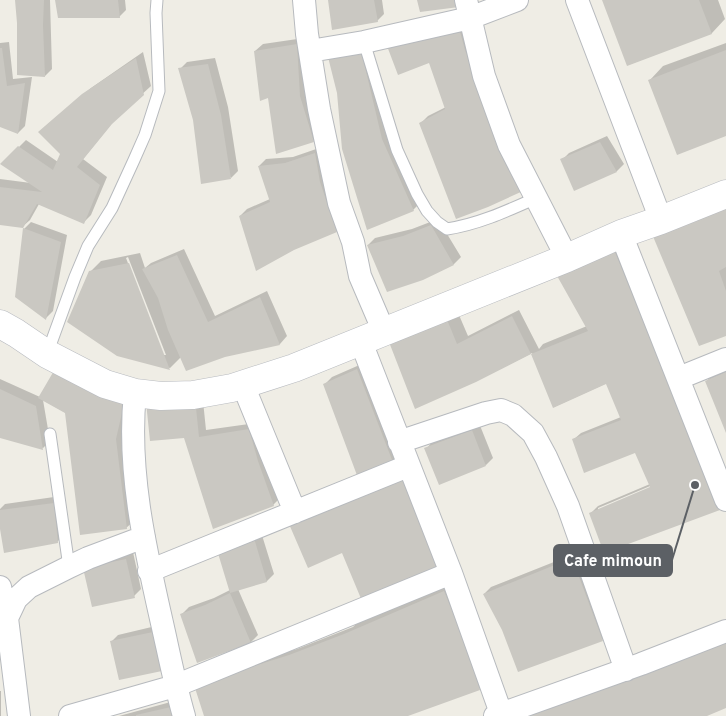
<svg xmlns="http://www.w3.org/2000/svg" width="726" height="716" font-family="Overpass,sans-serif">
  <rect width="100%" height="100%" fill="#efede5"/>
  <path fill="#0003" fill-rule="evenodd" d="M16 0H50L52 69 45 76Z
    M56 0H125L126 10 119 17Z
    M329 0H382L384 14 377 21Z
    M603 0H718L725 19 712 33 628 65Z
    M466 22 509 144 420 124 428 116 446 107 430 61Z
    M304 38 320 134 313 141 269 97 255 51 263 44Z
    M9 42 13 79 32 77 25 126 18 133 0 125V43Z
    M726 43V135L650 80 663 66Z
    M368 44 420 203 413 210 338 93Z
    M143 52 151 86 116 118 83 159 107 177 91 215 84 222 39 204 30 220 22 227 0 224V179L31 183 2 164 26 140 58 162 62 153 47 125 91 88Z
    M215 58 228 107 238 171 231 178 194 119 180 69 187 62Z
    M607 136 624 164 617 171 575 189 562 160 569 153Z
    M322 147 343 224 336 231 240 216 247 209 270 199 259 166 266 159 293 157Z
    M726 199V334L699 345Z
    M438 219 461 257 454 264 423 278 368 245 375 238 412 229Z
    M31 222 67 235 53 311 46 318 24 229Z
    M624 237 726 500 591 513 598 506 650 484 636 451 573 440 581 433 621 417 607 383 554 407 532 353 476 381 391 342 456 308 468 336 519 310 539 349 543 344 587 326 557 274ZM655 484 656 486 598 511V508Z
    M184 249 215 316 267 291 287 336 280 344 225 356 181 357 170 368 117 355 90 272 101 261 140 253 145 268 151 263ZM128 257 166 355H163L126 258Z
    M364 363 401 457 394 464 325 384 332 377Z
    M726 369V430L706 382 713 374Z
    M0 379 40 397 131 392 134 521 126 528 66 413 43 400 50 441 43 448 0 437Z
    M202 391 206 430 256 423 284 494 273 505 185 437Z
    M479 423 493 458 486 465 426 449 433 441Z
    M61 496 65 534 57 542 0 522V509L5 504Z
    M261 532 274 574 267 581 238 589 258 635 251 642 198 661 182 614 189 607 214 598 230 590 219 550Z
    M133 552 141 589 134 596 84 569Z
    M579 552 609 633 602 640 503 630 484 594 491 587Z
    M451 584 490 679 479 689 402 716H205L243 665 297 649 353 627 356 624Z
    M160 625 168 662 111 642 118 635Z
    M0 691H1V716H0Z
    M178 700 182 716H119Z"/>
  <path fill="#cac8c2" d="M15 0H44L43 25 45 77 17 75V23Z
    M55 0H118L120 18H58Z
    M328 0H374L378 22 332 30Z
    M417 0H457L459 7 420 12Z
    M602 0H699L712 34 627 66Z
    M459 28 465 50 523 191 488 207 456 219 419 123 445 109 429 63 398 75 387 46Z
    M297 44 300 96 314 142 276 154 268 98 260 101 254 51Z
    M0 48H2L7 86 25 83 18 134 0 127Z
    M361 50 382 139 414 211 367 230 342 149 337 93 328 57Z
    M726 50V136L677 155 648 80Z
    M136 58 144 95 112 124 77 167 100 185 84 224 37 204 23 228 0 225V187L42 192 0 164 18 146 53 170 60 154 38 132 82 94Z
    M208 64 221 115 231 179 201 184 193 120 178 68Z
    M600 142 617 172 574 191 560 159Z
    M315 153 320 182 337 232 294 250 256 271 239 216 270 202 258 166 285 163Z
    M726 205V267L719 271 726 291V336L699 346 652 234Z
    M431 225 454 265 423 280 387 292 367 245 403 236Z
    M23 228 61 242 46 320 15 297Z
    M613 247 720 510 604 553 589 513 650 487 635 453 584 473 572 439 621 420 606 384 553 408 531 354 588 331 556 274Z
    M177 255 208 322 260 297 280 345 225 357 186 371 168 330 158 298 142 269Z
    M129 263 170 370 117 356 67 322 89 271Z
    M512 316 531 354 476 382 415 409 389 342 446 317 457 344Z
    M55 369 125 400 116 439 127 529 80 535 65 413 38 398Z
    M357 369 394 465 358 478 323 384Z
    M726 372V433L705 381Z
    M0 389 36 406 43 450 0 438Z
    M195 398 199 437 249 429 258 461 274 506 213 529 184 438 150 441 146 402Z
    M472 430 486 466 439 485 424 448Z
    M404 476 441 567 362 601 342 553 308 568 289 524Z
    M54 503 58 543 4 553 0 529V510Z
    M254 538 267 582 230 593 251 643 197 663 180 614 205 605 230 593 217 550Z
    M572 558 603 641 518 672 502 630 483 594Z
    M126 559 135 598 92 607 83 568Z
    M444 591 464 639 480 690 408 716H204L195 688 235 672 289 655 344 634Z
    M153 632 162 671 119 680 110 641Z
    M726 637V708L707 716H530L528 712Z
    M171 707 173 716H136V715Z"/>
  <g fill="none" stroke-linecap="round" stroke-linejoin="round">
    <defs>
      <path id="lane" d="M364 42 397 150 417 194 427 211 437 222 447 229C479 224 507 211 536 198
        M47 354 75 277 88 246 112 208 134 160 145 135 159 91 156 13 157 0
        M50 434 69 567"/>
      <path id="street" d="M304 0 307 34 319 109 339 203 353 242 360 276 384 332
        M466 0 484 76 509 145 567 258
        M577 0 661 220
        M310 51 364 42 470 18 517 0
        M621 234 726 500
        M361 342 451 573 502 716
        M679 378 726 359
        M243 385 295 512
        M135 393C127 470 145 548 162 623 169 654 175 685 184 716
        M399 442 486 413 501 410 513 415 533 433 546 457 568 506 626 670
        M149 571 408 466
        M0 587 7 618 3 617
        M19 716 7 618 16 599 29 587 69 567 88 558 144 537
        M70 716 175 686 451 573
        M495 716 641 664 726 631"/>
      <path id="secondary" d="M0 324 16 333 47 354 105 384 135 393 161 396 193 395 232 388 294 368 567 258 621 234 661 220 726 194"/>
    </defs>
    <use href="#lane" stroke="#b7babe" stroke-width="13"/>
    <use href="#street" stroke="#b7babe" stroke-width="24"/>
    <use href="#secondary" stroke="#b8bbc0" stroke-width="29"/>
    <use href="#lane" stroke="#fff" stroke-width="11"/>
    <use href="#street" stroke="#fff" stroke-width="22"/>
    <use href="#secondary" stroke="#fff" stroke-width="28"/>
  </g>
  <path fill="none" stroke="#5c6065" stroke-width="2" d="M695 485L672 560"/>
  <circle fill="#5c6065" stroke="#fff" stroke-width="2" cx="695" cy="485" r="5"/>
  <rect fill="#5c6065" stroke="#5c6065" stroke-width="2" x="554" y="545" width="118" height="31" rx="5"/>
  <g font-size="16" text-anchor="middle" font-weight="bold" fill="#fff">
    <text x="613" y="566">Cafe mimoun</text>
  </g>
</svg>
